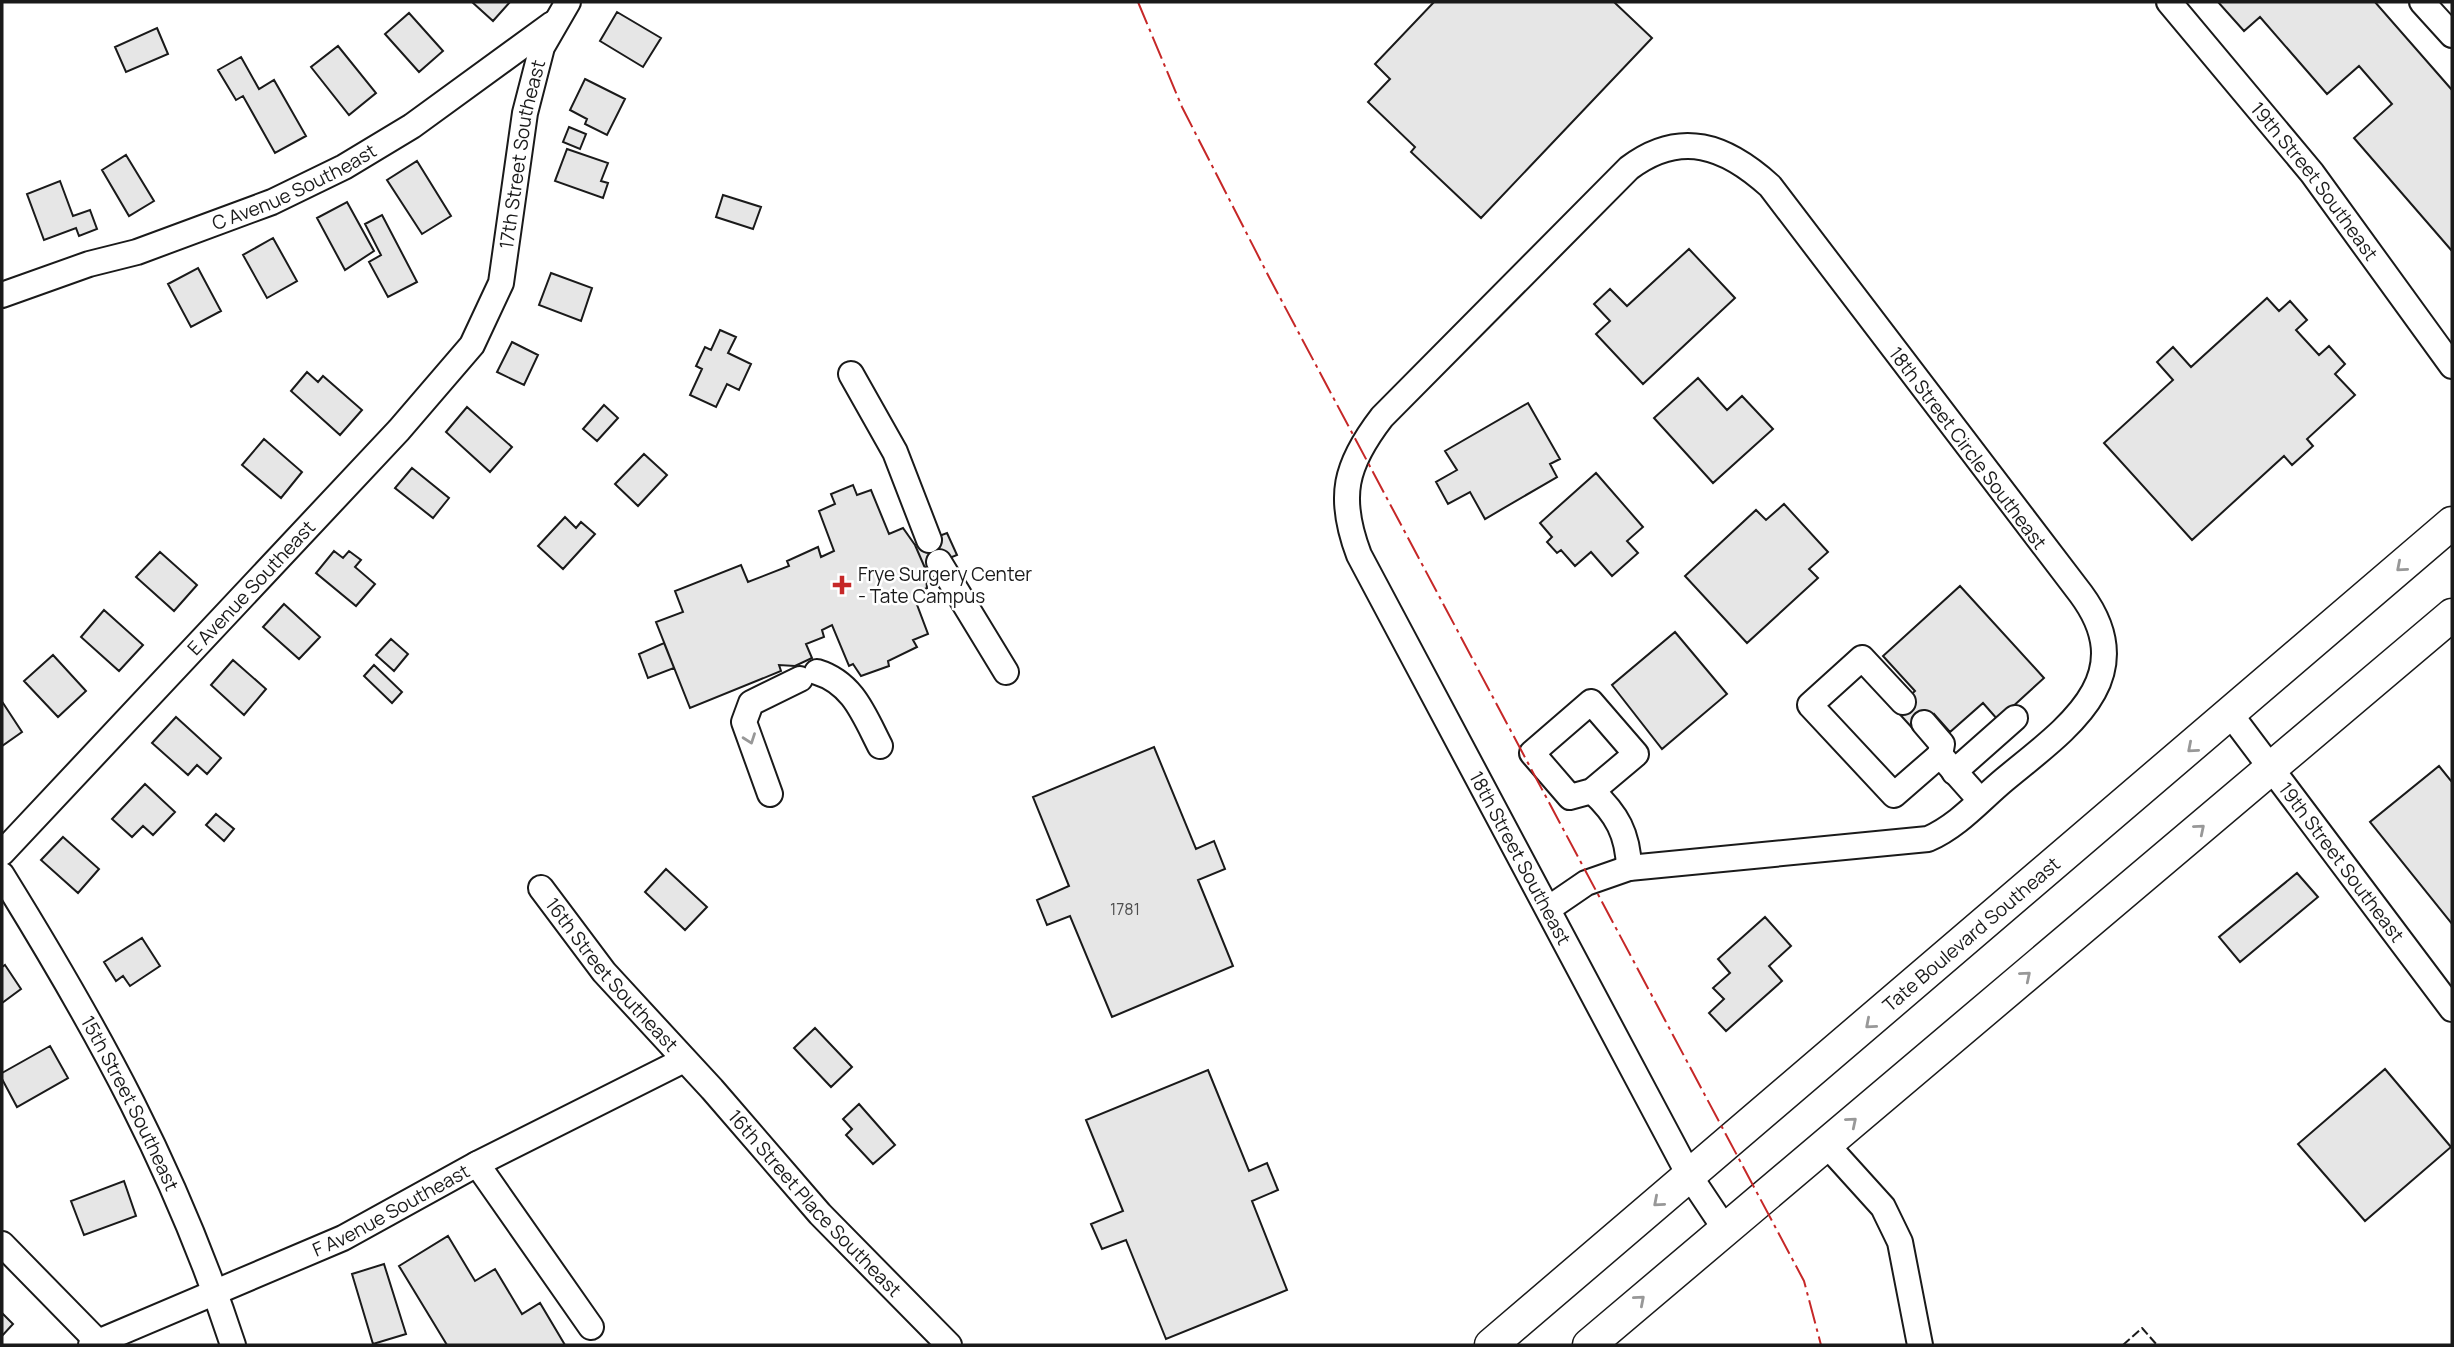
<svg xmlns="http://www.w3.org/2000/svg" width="2454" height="1347" font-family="Manrope,sans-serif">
  <rect width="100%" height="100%" fill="#fff"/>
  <path fill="#e6e6e6" stroke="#1a1a1a" stroke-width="2" d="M472 2H510L493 21Z
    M1434 2H1614L1652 38 1481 218 1411 152 1415 147 1368 102 1390 79 1375 64Z
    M2218 2H2375L2452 90V251L2354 138 2392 104 2359 66 2327 94 2260 17 2244 31Z
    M617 12 661 38 643 67 600 41Z
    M409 13 443 51 419 72 385 34Z
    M157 28 168 54 126 72 115 47Z
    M338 46 376 93 349 115 311 67Z
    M241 57 259 89 274 80 306 136 275 153 243 96 236 100 218 70Z
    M585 79 625 99 607 135 585 124 587 119 570 110Z
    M569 127 586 134 580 149 563 142Z
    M567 149 608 163 601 181 608 183 603 198 555 181Z
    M126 155 154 201 129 216 102 170Z
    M417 161 451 216 422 234 387 180Z
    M60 181 73 216 90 210 97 229 79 236 76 228 44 240 27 194Z
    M723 195 761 207 753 229 716 217Z
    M347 202 374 251 345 270 317 218Z
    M382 215 417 282 388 297 369 262 381 255 365 224Z
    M273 238 297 281 267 298 243 255Z
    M1689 249 1735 298 1643 384 1596 334 1610 321 1594 304 1610 289 1627 306Z
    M198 268 221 311 191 327 168 284Z
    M551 273 592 288 581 321 539 305Z
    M2267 298 2279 311 2290 301 2307 320 2296 330 2319 355 2329 346 2345 364 2335 374 2355 395 2307 439 2313 446 2292 465 2284 456 2192 540 2104 443 2173 380 2157 362 2173 347 2191 367Z
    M720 330 736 337 728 353 751 364 739 390 727 384 716 407 690 395 702 369 696 366 705 347 711 350Z
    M512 342 538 355 524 385 497 372Z
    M307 372 318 382 323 376 362 410 340 435 291 391Z
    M1698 378 1727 410 1742 396 1773 429 1713 483 1654 418Z
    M1528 403 1560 459 1550 464 1557 477 1485 519 1470 492 1448 504 1436 482 1457 470 1445 451Z
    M604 405 618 418 597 441 583 429Z
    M467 407 512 447 490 472 446 432Z
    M264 439 302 472 281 498 242 465Z
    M644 454 667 475 638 506 615 484Z
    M412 468 449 498 433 518 395 488Z
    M1596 473 1643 527 1627 541 1638 553 1612 576 1591 552 1575 566 1561 550 1557 553 1547 542 1552 537 1540 523Z
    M853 485 857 495 871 490 889 534 903 528 915 545 925 568 927 588 913 594 928 634 913 640 917 647 888 661 889 666 861 676 853 664 849 666 832 625 822 630 824 637 806 644 812 658 795 666 779 665 781 671 690 708 656 622 683 612 675 591 741 565 748 582 789 566 787 561 818 547 821 557 834 551 819 511 835 504 831 494Z
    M1784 504 1828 552 1809 569 1818 578 1747 643 1685 576 1756 510 1766 520Z
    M565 517 576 528 581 522 595 534 563 569 538 546Z
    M947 533 957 555 925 568 915 545Z
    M334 551 343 558 349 551 361 560 355 567 375 584 356 606 316 573Z
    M160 552 197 585 174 611 136 577Z
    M1960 586 2044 678 1998 720 1983 703 1950 732 1934 714 1915 731 1895 709 1915 691 1883 656Z
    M284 604 320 637 299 659 263 627Z
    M104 610 143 645 119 671 81 637Z
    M1675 632 1727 694 1662 749 1612 685Z
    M391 639 408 654 394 671 376 655Z
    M664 643 674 668 648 678 639 654Z
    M53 655 86 691 58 717 24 681Z
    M233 660 266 689 244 715 211 685Z
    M374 665 402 692 392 703 364 676Z
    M3 703 22 732 2 746V704Z
    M176 717 221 758 207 774 197 765 188 775 152 743Z
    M1154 747 1196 849 1214 841 1225 869 1198 880 1233 966 1112 1017 1070 916 1047 925 1037 900 1069 886 1033 797Z
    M2439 766 2452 782V924L2370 822Z
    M145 784 175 812 153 835 143 826 132 837 112 819Z
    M216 814 234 829 224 841 206 825Z
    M63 837 99 869 78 893 41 860Z
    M666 869 707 907 685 930 645 892Z
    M2297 873 2318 897 2240 962 2219 937Z
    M1765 917 1791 946 1769 966 1782 981 1726 1031 1709 1013 1724 999 1713 988 1730 973 1718 959Z
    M142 938 160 966 130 986 123 976 116 981 104 962Z
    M5 965 21 989 2 1003V967Z
    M815 1028 852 1067 831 1087 794 1048Z
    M50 1046 68 1078 17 1107 2 1079V1073Z
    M2385 1069 2451 1147 2365 1221 2298 1144Z
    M1208 1070 1249 1171 1267 1163 1278 1190 1252 1201 1287 1290 1166 1339 1126 1240 1102 1249 1091 1224 1123 1211 1086 1120Z
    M859 1104 895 1145 873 1164 846 1135 852 1129 843 1119Z
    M124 1181 136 1216 84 1235 71 1201Z
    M448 1236 475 1281 495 1269 522 1314 540 1303 565 1345H447L399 1266Z
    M384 1264 406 1334 373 1344 352 1274Z
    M2 1313 13 1324 2 1336Z"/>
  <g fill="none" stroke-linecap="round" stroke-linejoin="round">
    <defs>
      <g id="minor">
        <path id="s1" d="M2169 2 2312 173 2452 366"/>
        <path d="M2422 2 2452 35"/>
        <path id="s2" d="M2 295 89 264 137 252 272 202 344 167 412 126 552 24"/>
        <path d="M851 374 895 452 929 540"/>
        <path d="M939 562 1006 672"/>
        <path d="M817 672C853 683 864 715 880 746"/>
        <path d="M1591 702 1636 754 1592 791 1570 797 1532 753Z"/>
        <path d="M1903 702 1862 658 1810 705 1894 795 1940 755 1980 800"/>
        <path id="s3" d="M2231 715 2452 1009"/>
        <path d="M1924 723 1942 744 1940 755"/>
        <path d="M1954 772 2015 718"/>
        <path d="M1592 791C1617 814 1628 834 1629 868"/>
        <path d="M770 794 744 722 751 703 800 679"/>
        <path id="s4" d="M2 853 399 430 472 345 501 283 525 113 542 47 568 2"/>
        <path id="s5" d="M2 875C98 1030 176 1171 233 1345"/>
        <path id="s6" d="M541 888 604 972 712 1089 820 1214 949 1345"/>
        <path id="s7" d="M1548 909 1586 883 1629 868 1928 839C1958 826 1980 800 2004 780 2064 730 2144 679 2081 594L1770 186C1726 146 1681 129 1629 168L1382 417C1345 465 1337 497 1359 555L1689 1175 1725 1229"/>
        <path d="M1826 1144 1883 1207 1900 1242 1920 1345"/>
        <path d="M477 1164 591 1327"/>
        <path d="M2 1244 97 1341"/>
        <path id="s8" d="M91 1345 343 1238 477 1164 684 1060"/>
      </g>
      <g id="major">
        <path id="s9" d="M1491 1345 2452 523"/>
        <path d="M1589 1345 2452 615"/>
      </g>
    </defs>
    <use href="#minor" stroke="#1a1a1a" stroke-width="28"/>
    <use href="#major" stroke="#1a1a1a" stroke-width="35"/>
    <use href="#minor" stroke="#fff" stroke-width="24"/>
    <use href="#major" stroke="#fff" stroke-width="32"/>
    <path stroke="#1a1a1a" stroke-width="2" stroke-dasharray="9 3.5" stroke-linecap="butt" d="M2123 1345 2142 1328 2157 1345"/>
    <path stroke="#c62828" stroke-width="2" stroke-dasharray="24 5 3.5 5" stroke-linecap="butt" d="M1138 2 1182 107 1269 277 1804 1281 1821 1345"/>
  </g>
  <defs><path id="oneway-chevron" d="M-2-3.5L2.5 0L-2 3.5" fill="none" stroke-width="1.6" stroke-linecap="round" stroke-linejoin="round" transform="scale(1.75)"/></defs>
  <g stroke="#989898">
    <use href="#oneway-chevron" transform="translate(2401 567) rotate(139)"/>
    <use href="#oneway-chevron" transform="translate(750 739) rotate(70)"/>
    <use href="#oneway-chevron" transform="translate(2192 748) rotate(139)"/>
    <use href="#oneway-chevron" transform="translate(2200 829) rotate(-40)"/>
    <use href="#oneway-chevron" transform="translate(2026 976) rotate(-40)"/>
    <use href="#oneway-chevron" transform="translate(1870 1024) rotate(139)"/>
    <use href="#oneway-chevron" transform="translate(1852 1122) rotate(-40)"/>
    <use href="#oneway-chevron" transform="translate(1658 1202) rotate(139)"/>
    <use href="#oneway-chevron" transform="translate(1640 1300) rotate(-41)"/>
  </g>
  <path fill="#c62828" stroke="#fff" stroke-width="2.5" d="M838.5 574.5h7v7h7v7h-7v7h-7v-7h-7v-7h7z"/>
  <g text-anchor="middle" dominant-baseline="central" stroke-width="5" stroke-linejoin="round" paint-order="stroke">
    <g font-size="16" fill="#4d4d4d">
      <text x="1125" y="909">1781</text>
    </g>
    <g font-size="19" fill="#1a1a1a" stroke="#fff">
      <text stroke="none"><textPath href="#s4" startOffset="891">17th Street Southeast</textPath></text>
      <text stroke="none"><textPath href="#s1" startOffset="231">19th Street Southeast</textPath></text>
      <text stroke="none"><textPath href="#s2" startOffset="312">C Avenue Southeast</textPath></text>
      <text transform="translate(1968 448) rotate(53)">18th Street Circle Southeast</text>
      <text stroke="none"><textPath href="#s4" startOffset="364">E Avenue Southeast</textPath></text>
      <text stroke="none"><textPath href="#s7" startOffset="2233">18th Street Southeast</textPath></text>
      <text stroke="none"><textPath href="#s3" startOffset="184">19th Street Southeast</textPath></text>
      <text stroke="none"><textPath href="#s9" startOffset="632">Tate Boulevard Southeast</textPath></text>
      <text stroke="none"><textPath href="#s6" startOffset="112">16th Street Southeast</textPath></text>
      <text stroke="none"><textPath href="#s5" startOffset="262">15th Street Southeast</textPath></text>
      <text stroke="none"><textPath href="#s6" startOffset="418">16th Street Place Southeast</textPath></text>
      <text stroke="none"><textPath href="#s8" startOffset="329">F Avenue Southeast</textPath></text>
    </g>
    <g font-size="19" fill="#1a1a1a" stroke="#fff" text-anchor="start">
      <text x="858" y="574">Frye Surgery Center<tspan x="858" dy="22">- Tate Campus</tspan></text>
    </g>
  </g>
  <rect width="2454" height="1347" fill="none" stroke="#1a1a1a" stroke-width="7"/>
</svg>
